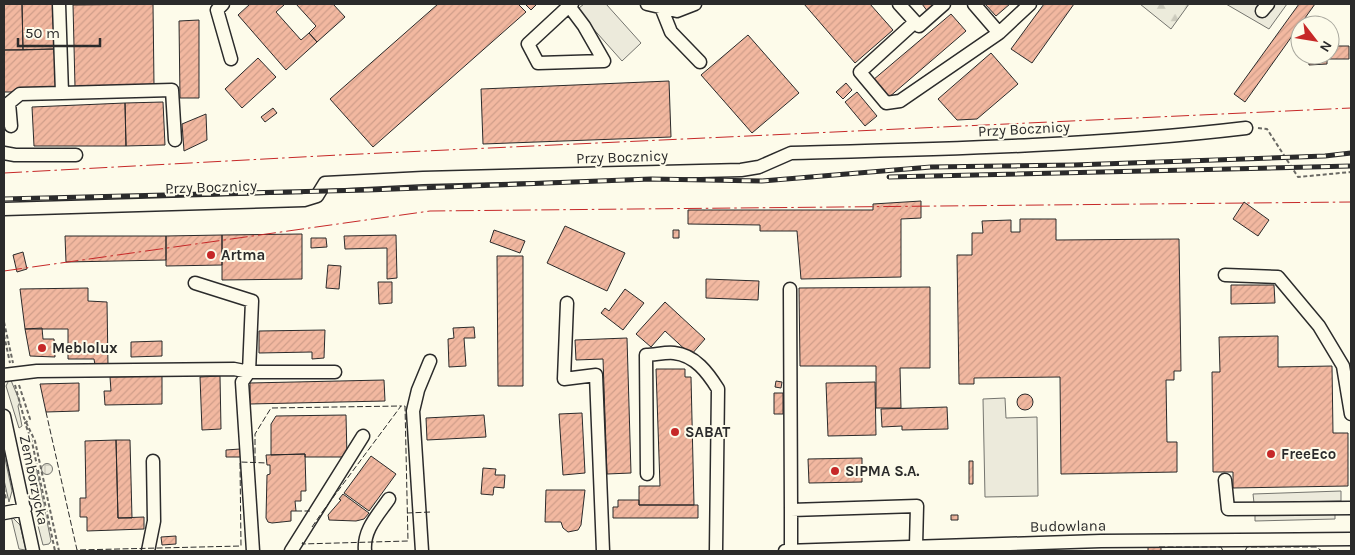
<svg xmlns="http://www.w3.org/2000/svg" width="1355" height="555" font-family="Karla,sans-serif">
  <defs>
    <pattern id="forest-firs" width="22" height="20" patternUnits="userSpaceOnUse" patternTransform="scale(1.25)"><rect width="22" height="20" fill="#ecebdb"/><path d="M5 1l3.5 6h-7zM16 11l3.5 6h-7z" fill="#cbcabc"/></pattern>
    <pattern id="plaza-grid" width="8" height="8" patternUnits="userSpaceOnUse" patternTransform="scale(1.25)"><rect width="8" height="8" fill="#eceadb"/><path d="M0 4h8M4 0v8" fill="none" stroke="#cbc9bc"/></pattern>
    <pattern id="building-hatch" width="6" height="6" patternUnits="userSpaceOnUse" patternTransform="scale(1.25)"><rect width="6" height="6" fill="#f2b8a0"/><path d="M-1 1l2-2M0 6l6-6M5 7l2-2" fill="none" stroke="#d09e8a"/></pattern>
  </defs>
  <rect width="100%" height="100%" fill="#fdfbea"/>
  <path fill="#ecebdb" stroke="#74746e" d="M10 378 20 402 18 406 22 426 19 428 6 386Z
    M4 454 12 491 9 502 4 480Z
    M31 463 36 467 51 541 49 544 43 545 36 518 29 464Z
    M11 516 20 525 26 550 19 549Z"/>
  <path fill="url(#forest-firs)" stroke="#74746e" d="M1140 4H1189L1171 29Z"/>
  <path fill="#eceadb" stroke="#74746e" d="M584 4H606L641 43 622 61 581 15 579 8Z
    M1226 4H1287L1269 29Z
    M1005 398 1006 418 1037 417 1038 496 985 497 983 399Z
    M1341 491V501L1254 503 1253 494Z
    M1335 509V519L1255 521V512Z"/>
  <path fill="url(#plaza-grid)" stroke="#74746e" d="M41.5 469a5.5 5.5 0 1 1 11 0a5.5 5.5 0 1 1-11 0Z"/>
  <path fill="url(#building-hatch)" stroke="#2b2b2b" d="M4 4H22L23 50H4Z
    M22 4H53L54 49 23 50Z
    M153 4 154 85 75 87 73 5Z
    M250 4H283L284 5 276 12 301 40 309 33 317 42 286 70 238 15Z
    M296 4H333L345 17 317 42 309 33 316 26Z
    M438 4H518L526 12 373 147 330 99Z
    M525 4H537L531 10Z
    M804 4H870L893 30 855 63Z
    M922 4H937L928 12Z
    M985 4H1010L996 16Z
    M1044 4H1074L1032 63 1011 49Z
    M1299 4H1315L1245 102 1234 94Z
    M951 14 966 31 888 98 873 80Z
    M199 20V98H180L179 21Z
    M748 35 799 93 752 133 701 75Z
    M1330 46H1349V59H1328Z
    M54 49 57 92H4V50Z
    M991 53 1018 84 977 119 957 120 938 99Z
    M1308 55H1327V64L1309 65Z
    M258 58 276 77 242 108 225 89Z
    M669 81 671 137 483 144 481 89Z
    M846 83 852 90 843 99 836 92Z
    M857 92 877 116 865 126 845 102Z
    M163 102 165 145 126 146 125 103Z
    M125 103 126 146H34L32 107Z
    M273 108 277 113 265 122 261 117Z
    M206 114 207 140 184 151 182 124Z
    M921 201V218L901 219V277L801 279 797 231H760V225L688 224V210H873V204Z
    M1244 202 1269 220 1258 236 1233 219Z
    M1020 219H1056V240L1179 239 1181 371H1174V380H1166L1167 442H1177V472L1061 474 1060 377 974 378V384H959L957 255H972V233H983L982 221 1011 220V232H1020Z
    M565 226 625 253 607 291 547 263Z
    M494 230 525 241 520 253 490 242Z
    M673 230H679V238H673Z
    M302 234V279L222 280V235Z
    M222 235V265L166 266V236Z
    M396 235 397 278 387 279V248L345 249 344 236Z
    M65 236H166V260L66 262Z
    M311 238H326L327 247 311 248Z
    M23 252 27 269 17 272 13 255Z
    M497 256H523V386H498Z
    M328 265 341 266 339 289 326 288Z
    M706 279 759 281 758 300 706 298Z
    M378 282H392V303L379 304Z
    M1231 285H1274L1275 303 1231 304Z
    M930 287V368H900L901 408H876V366H800L799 288Z
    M88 288V301L107 302 108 366 95 365 94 359H68V329H25L20 289Z
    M625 289 644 303 623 330 601 313 605 308 609 311Z
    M665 302 705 339 691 355 665 331 651 347 636 334Z
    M474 327 475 338H464L466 366 449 367 448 339 454 338 453 328Z
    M42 328 43 339H54L55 357 30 356 25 329Z
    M325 330 324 358 312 359V352L259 353V331Z
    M1278 336V367L1332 366 1333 433H1348V486L1233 488V472H1213L1212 372H1220L1219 337Z
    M627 338 631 473 607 474 603 359 576 360 575 340Z
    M162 341V356L131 357V342Z
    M656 369H685V377H691L694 505H639V486H660Z
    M162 376V404L105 405 104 391H111L110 377Z
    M220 376 221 429 202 430 200 377Z
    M384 380 385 401 250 404V383Z
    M776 381 782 382 781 388 775 387Z
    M875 382 876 435 828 436 826 383Z
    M79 383V411L46 412 40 384Z
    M774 393H783V414H774Z
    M1017 402a8 8 0 1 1 16 0a8 8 0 1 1-16 0Z
    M947 407 948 429 902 430V426L882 427 881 409Z
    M582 413 585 473 563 475 559 414Z
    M346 415 347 457H305V454L271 455V424L276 416Z
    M484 415 486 437 427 440 426 418Z
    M116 440 118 518 144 517V529L87 531V517H80V498H86L85 441Z
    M116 440H130L132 518H118Z
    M240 449 241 457H226V450Z
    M305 454 306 491H301V501H295L296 511H291V521L272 523 268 522 266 518 267 475 270 474V465H267L266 455Z
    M371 456 396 474 369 511 344 493Z
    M862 458V482L809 483 808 459Z
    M969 461H973V484H969Z
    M483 468 496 469 495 475H505L504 488 494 487 493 495 481 494Z
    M546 490H585L581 525 578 530 568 532 563 528 561 522H545Z
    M343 494 369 513 364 519 356 521 329 520 328 515 341 500 339 499Z
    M618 500H639V505H698V518H613V507H618Z
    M951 515H958V520H951Z
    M176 536V544L162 545 161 537Z
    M1148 547H1161V551H1148Z"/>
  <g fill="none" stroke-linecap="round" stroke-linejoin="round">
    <defs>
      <path id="minor" d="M223 4 217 10 231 59
        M647 4 677 11 695 4
        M899 4 919 26 944 4
        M974 4 999 33 1030 4
        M569 6 584 26 604 61 538 63 528 44 569 6 572 4
        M661 7 671 32 700 62
        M1262 11 1268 4
        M915 22 860 72 886 103 900 101 999 33
        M62 93 172 90 175 140
        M11 126 9 103 20 94 62 93 59 4
        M4 153 15 155H76
        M4 209 304 200 317 196 325 183 423 178 741 170 759 167 791 153C943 149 1095 146 1246 128
        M1225 275 1278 277 1319 326 1343 366 1351 414
        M195 283 252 301 249 372 242 382 253 551
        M790 289 791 510 917 506 916 546
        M567 303 564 379 596 375 603 551
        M4 375 37 371 234 369 249 372H335
        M4 416 33 551
        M647 474 646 355C655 355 665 352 674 353 695 355 708 373 718 389L716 551
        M1225 480 1228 509 1351 508
        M4 513 25 509
        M148 551 154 521 153 461
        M291 551 363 436
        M365 551C363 530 378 515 389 499
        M422 551 413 411 418 390 430 361
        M785 551 1101 541 1351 539
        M791 551V510"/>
    </defs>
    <use href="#minor" stroke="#2b2b2b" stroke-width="15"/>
    <path stroke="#6a6964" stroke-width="2" stroke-dasharray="4 2.5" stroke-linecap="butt" d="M1258 128 1267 129 1298 177 1351 172
      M4 322 13 363
      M4 335 10 363
      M15 385 24 418 35 441 59 551
      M19 385 30 419 25 423 32 442 55 551
      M4 488 6 500"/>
    <use href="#minor" stroke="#fdfbea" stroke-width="12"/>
    <defs>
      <path id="rail" d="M889 177 1351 166
        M4 199 368 190 651 179 762 181 931 167 1074 165 1325 156 1351 153"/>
    </defs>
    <use href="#rail" stroke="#2b2b2b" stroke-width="5"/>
    <use href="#rail" stroke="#fdfbea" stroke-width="3" stroke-dasharray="9" stroke-linecap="butt"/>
    <path stroke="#2b2b2b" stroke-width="1" stroke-dasharray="6 2.5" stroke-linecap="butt" d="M46 412 77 550 241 546 240 462 267 463
      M255 462V434L271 408 401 406 323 511
      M296 511H310
      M407 513 431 512
      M312 527 323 511
      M303 542 302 544 408 541 405 406H401
      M1159 547H1221L1223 551
      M1245 551 1247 547H1316L1322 551"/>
    <path stroke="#c62828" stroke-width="1" stroke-dasharray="18 4 2.5 4" stroke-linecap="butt" d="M4 173 339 155 1351 108
      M4 271 430 211 1351 202"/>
  </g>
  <g fill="#c62828" stroke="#fdfbea" stroke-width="2">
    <circle cx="211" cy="255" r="5"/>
    <circle cx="42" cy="348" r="5"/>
    <circle cx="675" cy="432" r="5"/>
    <circle cx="1271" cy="454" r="5"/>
    <circle cx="835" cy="471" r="5"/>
  </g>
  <g text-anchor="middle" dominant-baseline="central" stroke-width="4" stroke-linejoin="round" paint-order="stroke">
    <g font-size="15" fill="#2b2b2b" stroke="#fdfbea">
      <text transform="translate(1024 129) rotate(-3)">Przy Bocznicy</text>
      <text transform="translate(622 157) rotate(-2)">Przy Bocznicy</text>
      <text transform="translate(211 187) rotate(-2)">Przy Bocznicy</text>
      <text transform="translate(34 480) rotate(78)">Zemborzycka</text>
      <text transform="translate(1068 526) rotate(-1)">Budowlana</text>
    </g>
    <g font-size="15" font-weight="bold" fill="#2b2b2b" stroke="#fdfbea" text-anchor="start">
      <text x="221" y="255">Artma</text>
      <text x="52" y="348">Meblolux</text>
      <text x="685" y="432">SABAT</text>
      <text x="1281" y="454">FreeEco</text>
      <text x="845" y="471">SIPMA S.A.</text>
    </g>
  </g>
  <rect width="1355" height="555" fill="none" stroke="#2b2b2b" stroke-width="10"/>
  <g transform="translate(1315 40) rotate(121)"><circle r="24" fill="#fdfbea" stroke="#a9a89e"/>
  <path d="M0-4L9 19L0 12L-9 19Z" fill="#c62828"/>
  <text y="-8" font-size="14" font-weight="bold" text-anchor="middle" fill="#2b2b2b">N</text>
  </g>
  <path d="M18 38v8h82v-8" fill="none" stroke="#2b2b2b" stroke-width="2.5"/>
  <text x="25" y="38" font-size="15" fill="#2b2b2b" stroke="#fdfbea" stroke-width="4" paint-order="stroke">50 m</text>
</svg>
